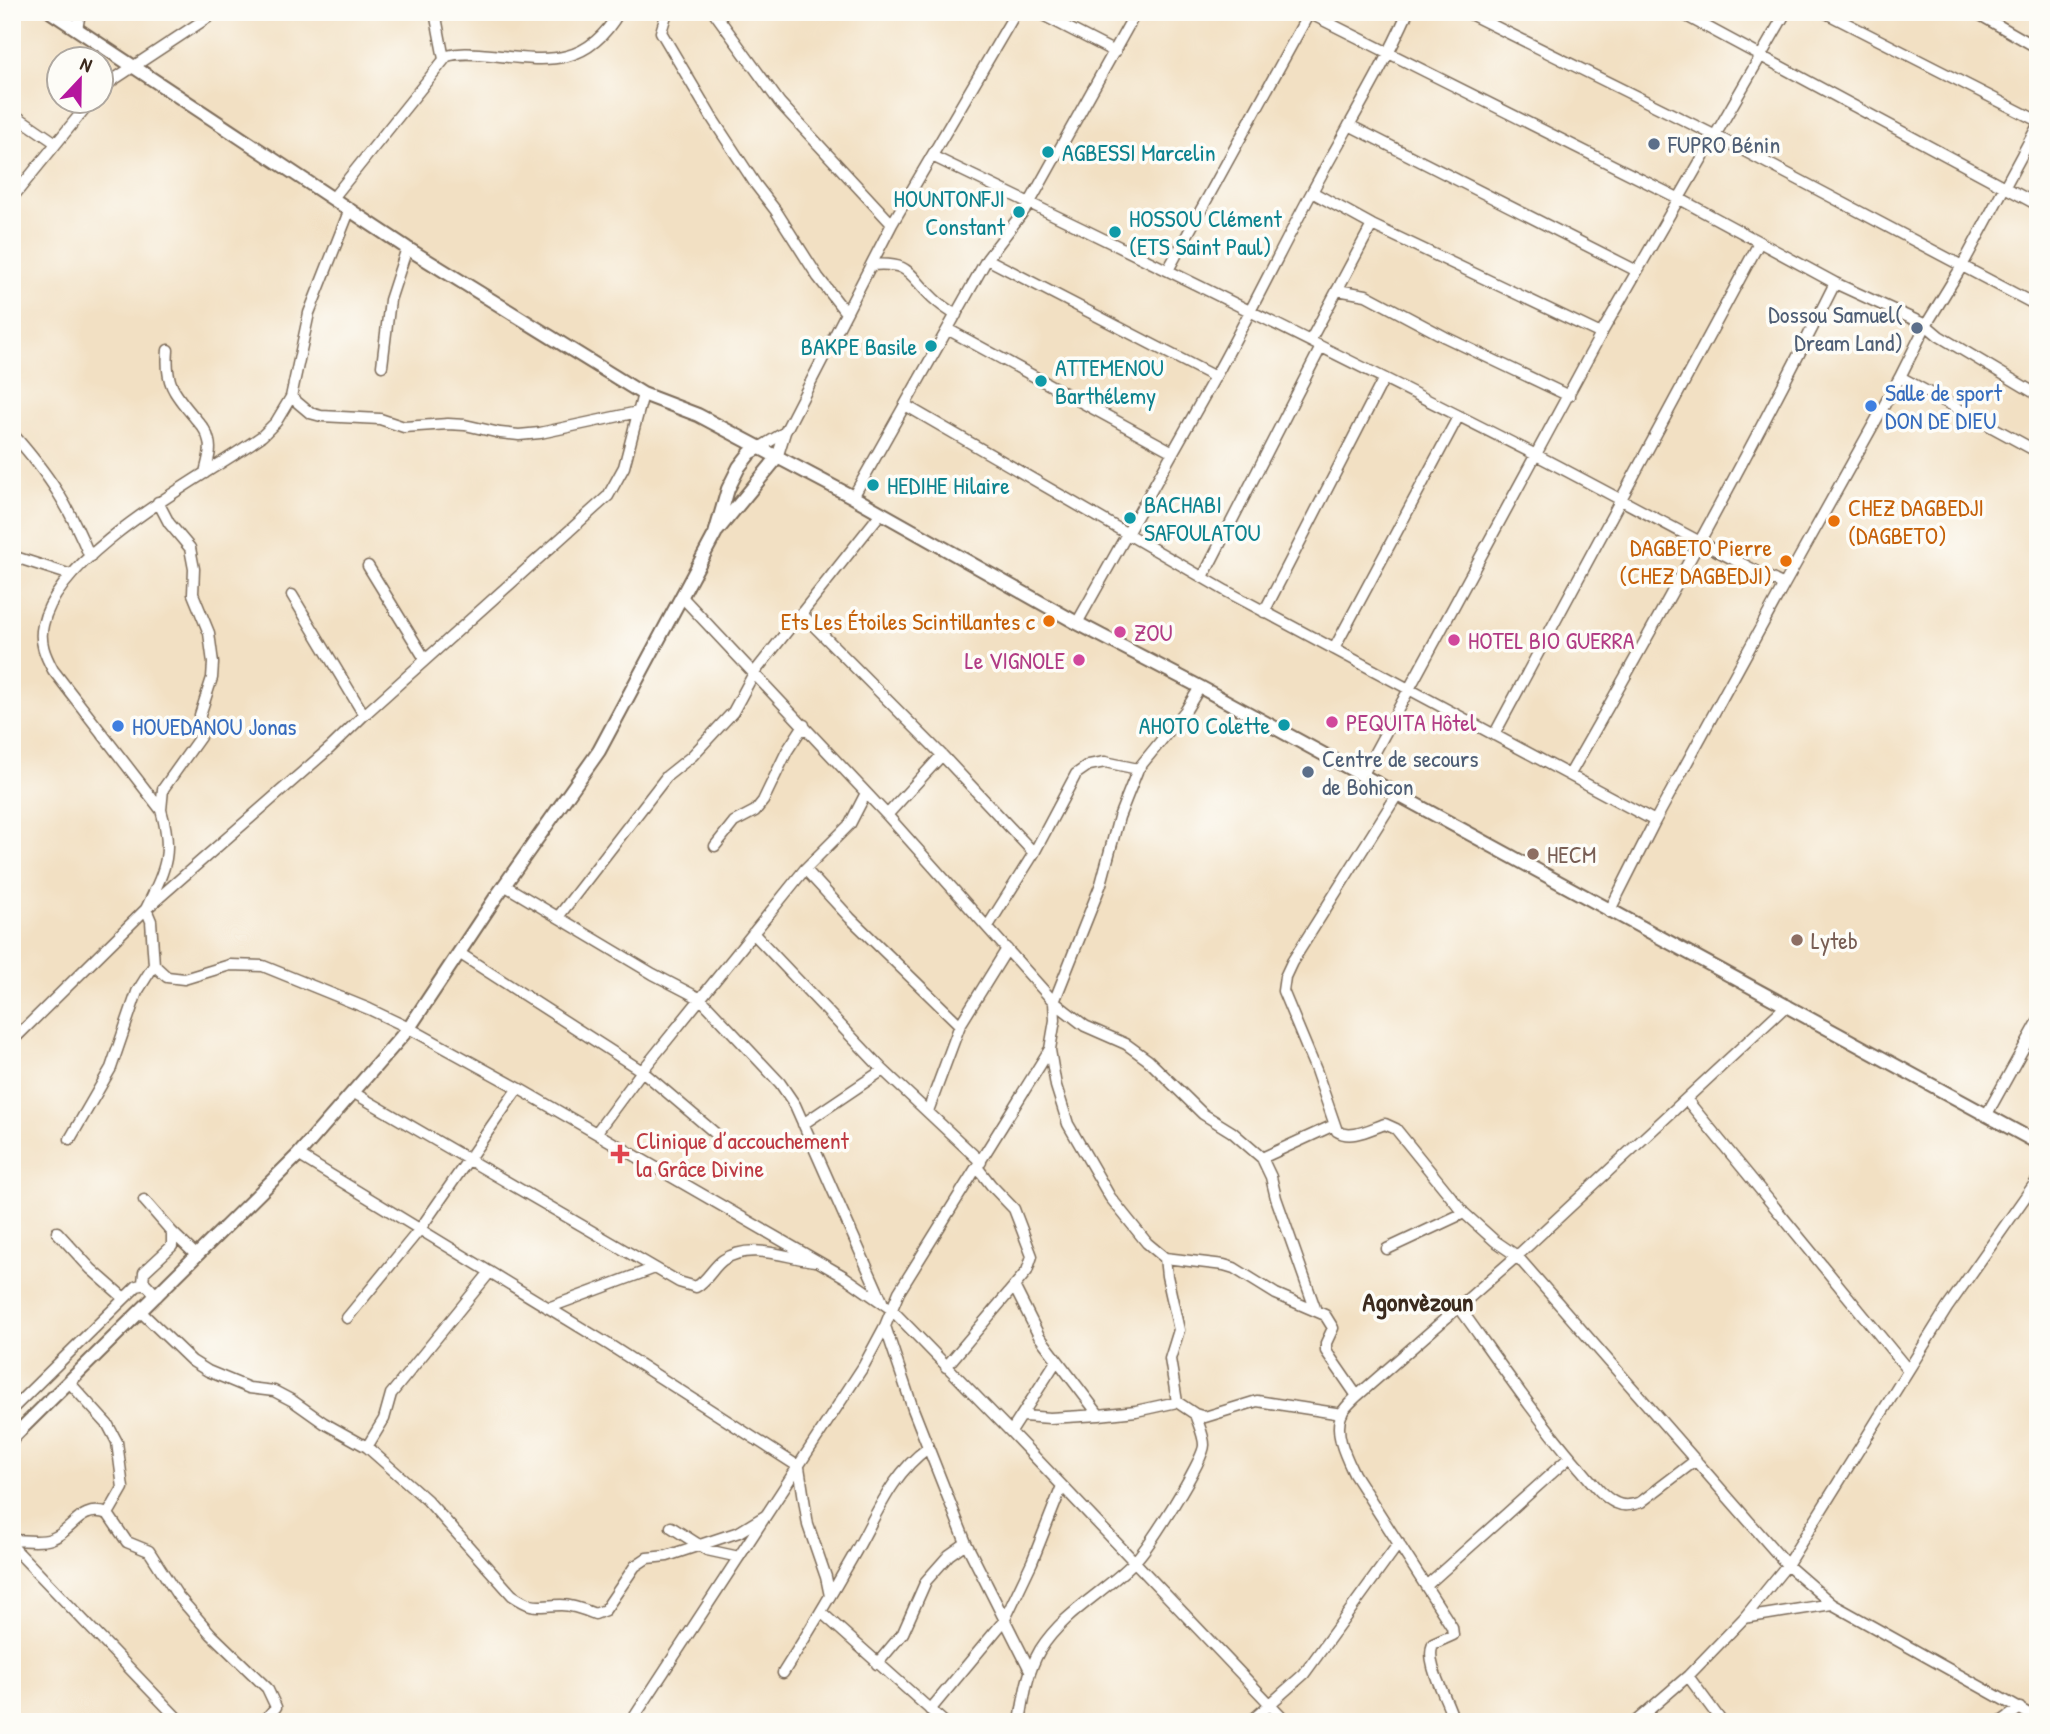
<svg xmlns="http://www.w3.org/2000/svg" width="2050" height="1734" font-family="'Patrick Hand',sans-serif">
  <rect width="100%" height="100%" fill="#fdfcf7"/>
  <filter id="ink" filterUnits="userSpaceOnUse"><feTurbulence type="fractalNoise" baseFrequency=".0143" numOctaves="2"/><feDisplacementMap in="SourceGraphic" scale="14" xChannelSelector="R" yChannelSelector="G"/><feConvolveMatrix kernelMatrix="1 2 1 2 8 2 1 2 1" color-interpolation-filters="sRGB"/></filter>
  <filter id="wash" filterUnits="userSpaceOnUse"><feTurbulence type="fractalNoise" baseFrequency=".00686" numOctaves="4" result="noise"/><feDisplacementMap in="SourceGraphic" scale="28" xChannelSelector="R" yChannelSelector="G"/><feGaussianBlur stdDeviation="1.57" result="paint"/><feColorMatrix in="noise" values="0 0 0 0 0 0 0 0 0 0 0 0 0 0 0 0 0 1.4 0 .05"/><feComposite in="paint" operator="in"/></filter>
  <g filter="url(#wash)">
    <rect width="100%" height="100%" fill="#f2e0c3"/>
  </g>
  <g filter="url(#ink)">
    <g fill="none" stroke-linecap="round" stroke-linejoin="round">
      <defs>
        <path id="minor" d="M435 12 444 59
          M667 12 661 32 712 118 756 185 776 211 818 277 846 313
          M714 12 780 103 892 224
          M1037 12 1115 52
          M1307 12 1680 199 1835 283 1926 325 1939 336 2038 395
          M1466 12 1716 136 2038 306
          M1679 12 2038 205
          M1824 12 2038 121
          M1975 12 2038 48
          M77 30 80 12
          M102 90 113 80 216 12
          M12 113 56 143
          M1349 125 1637 271
          M932 156C1136 254 1338 354 1540 457 1621 499 1701 544 1784 585
          M1312 192 1372 225 1601 334
          M12 198 90 102
          M333 198 447 56C461 52 476 54 491 55 547 61 587 68 619 12
          M987 259 1029 204 1136 12
          M872 265C912 262 908 275 933 298 940 305 948 310 956 315
          M1168 270 1309 13
          M1337 290 1366 295 1445 337 1569 396
          M949 330 1173 452
          M1310 341 1372 225
          M168 350C165 384 174 393 195 418 201 425 207 431 209 441 212 451 207 463 205 473
          M382 366 390 300 407 248
          M1215 377C1249 316 1279 253 1312 192 1344 132 1380 75 1408 12
          M1900 377 2038 452
          M291 397 310 413 321 416 380 419 404 427 448 424 465 425 500 433 519 435 540 433 638 412
          M905 405 1226 591 1655 821
          M12 433C50 476 68 504 90 557
          M759 448 785 432
          M777 458 785 432 892 224 1016 12
          M853 497 987 259 1215 377 1077 623
          M158 502 169 523 190 548 194 569 193 594 209 633 213 663 212 678 200 715V737L163 789 161 810
          M12 556 71 575
          M368 566 425 659
          M1203 577 1321 347
          M292 595 364 715
          M682 597 887 815 1054 1002 1085 1026 1126 1044 1148 1060 1203 1114 1232 1132 1262 1158 1271 1177 1276 1198 1316 1311
          M1264 612 1383 380
          M802 614 942 755 1034 853
          M1334 649 1458 417
          M1494 735 1759 243
          M1570 774C1662 613 1752 449 1835 283
          M1362 776 1601 334 1786 12
          M1397 795 1292 962 1285 977 1283 991 1316 1070 1337 1131C1351 1140 1370 1129 1385 1124L1396 1129 1464 1213 1495 1241 1517 1256 1357 1396C1352 1401 1345 1407 1342 1413 1333 1432 1346 1457 1354 1474L1452 1627 1453 1635 1433 1644C1424 1664 1449 1700 1454 1722
          M887 815 942 755
          M715 846 734 822 755 811 763 801 787 751 804 725
          M805 869 850 918 960 1025
          M504 885 653 974 701 999 780 1083 795 1105 882 1301
          M1609 912 1655 821 1784 585 1900 377 1926 325 1962 266 2038 125
          M558 917 667 776 692 756 733 712 754 673 881 513
          M988 926 1034 853 1076 774 1089 765 1105 762 1138 769
          M753 933 883 1070 981 1162
          M459 953 642 1071 715 1133
          M154 965 167 977 184 979 230 965 263 966 369 1009 409 1028 518 1088 845 1277 891 1309 1011 1432 1287 1722
          M1787 1005 1517 1256 1787 1565 1832 1604 2038 1719
          M12 1041 146 909 330 748 364 715 608 496 624 467 643 394
          M1050 1050 1056 1086 1068 1124 1110 1197 1147 1243 1165 1258 1224 1265 1234 1268 1276 1294 1325 1315 1333 1328 1326 1343V1351L1357 1396
          M354 1093 655 1268
          M1686 1099 1908 1370
          M928 1111 960 1025 1007 949
          M1987 1114 2038 1022
          M803 1124 883 1070
          M596 1133 642 1071 805 869 850 824 866 793
          M70 1139 111 1068 137 992 154 965 151 921 146 909C165 869 174 854 161 810L53 670C45 655 39 642 43 625 58 552 204 477 262 436L276 422 291 397 309 313 350 209
          M298 1155 611 1346 799 1467 808 1525 826 1577 830 1596
          M1262 1158 1334 1125
          M57 1232 91 1269 124 1298
          M172 1232 197 1256
          M1387 1249 1464 1213
          M1165 1258 1167 1276 1179 1330 1170 1359 1177 1402
          M143 1283 144 1272 172 1246V1232L144 1200
          M1014 1286 1039 1336 1099 1415
          M1459 1307C1498 1361 1535 1416 1578 1466 1589 1478 1601 1496 1616 1503 1624 1507 1633 1505 1641 1502L1696 1460
          M548 1308 655 1268 679 1282 696 1287C708 1280 713 1267 723 1260 751 1241 786 1258 815 1261
          M141 1312 192 1361 208 1371 249 1388 274 1391 293 1401 324 1423 367 1447 427 1500 512 1595C536 1611 536 1605 561 1605 573 1605 585 1610 595 1614L605 1610 635 1566 647 1558 667 1556 739 1532 765 1516
          M347 1318 420 1229 518 1088
          M885 1326 913 1409 966 1543 1030 1670
          M946 1367 1027 1271 1032 1256 1014 1209 991 1185 977 1167
          M69 1382 108 1425 117 1442 123 1488 108 1514 127 1542 149 1551 178 1596 211 1634 267 1688 276 1707 263 1722
          M12 1409 137 1286 146 1284 157 1296
          M1023 1416 1050 1418 1099 1415 1136 1411 1177 1402 1195 1414 1205 1417 1257 1401 1342 1414
          M1011 1432 1057 1360
          M367 1447 384 1419 391 1394 490 1272
          M671 1527 707 1550 739 1557
          M12 1540C24 1540 40 1543 51 1539 74 1531 79 1504 108 1514
          M12 1546 181 1722
          M1426 1586 1570 1457
          M821 1612 944 1722
          M1744 1618 1832 1604
          M877 1664 903 1633 926 1581 949 1555 966 1543
          M783 1673C807 1635 830 1597 852 1558 875 1519 890 1475 928 1448
          M1688 1676 1722 1722
          M930 1710 1004 1621 1032 1562 1062 1486
          M631 1722 863 1367 885 1326 899 1292 1050 1049 1055 1020 1054 1002 1101 884 1119 817 1138 769 1186 710 1200 687
          M1020 1722C1024 1697 1027 1672 1040 1650 1063 1613 1103 1593 1133 1563 1147 1551 1204 1460 1204 1445 1204 1435 1198 1424 1195 1414
          M1250 1722 1304 1674 1399 1543
          M1635 1722 1688 1676 1744 1618 1787 1565 1947 1308 2038 1179
          M2001 1722 2020 1708"/>
        <path id="tertiary" d="M51 12 407 248 643 394 698 415 853 497 1077 623 1200 687 2038 1143
          M717 531 777 458
          M12 1438 298 1155 409 1028 496 897 599 751 715 534 728 489 739 467 750 453 759 448"/>
      </defs>
      <use href="#minor" stroke="#7b6a58" stroke-width="13"/>
      <use href="#tertiary" stroke="#7b6a58" stroke-width="16"/>
      <use href="#minor" stroke="#fff" stroke-width="10"/>
      <use href="#tertiary" stroke="#fff" stroke-width="12"/>
    </g>
  </g>
  <g fill="#5c6f8a" stroke="#fdfcf7" stroke-width="2.5">
    <circle cx="1654" cy="144" r="7"/>
    <circle cx="1917" cy="328" r="7"/>
    <circle cx="1308" cy="772" r="7"/>
  </g>
  <g fill="#0f9aa8" stroke="#fdfcf7" stroke-width="2.5">
    <circle cx="1048" cy="152" r="7"/>
    <circle cx="1019" cy="212" r="7"/>
    <circle cx="1115" cy="232" r="7"/>
    <circle cx="931" cy="346" r="7"/>
    <circle cx="1041" cy="381" r="7"/>
    <circle cx="873" cy="485" r="7"/>
    <circle cx="1130" cy="518" r="7"/>
    <circle cx="1284" cy="725" r="7"/>
  </g>
  <g fill="#3f7fe0" stroke="#fdfcf7" stroke-width="2.5">
    <circle cx="1871" cy="406" r="7"/>
    <circle cx="118" cy="726" r="7"/>
  </g>
  <g fill="#e8710a" stroke="#fdfcf7" stroke-width="2.5">
    <circle cx="1834" cy="521" r="7"/>
    <circle cx="1786" cy="561" r="7"/>
    <circle cx="1049" cy="621" r="7"/>
  </g>
  <g fill="#d1479c" stroke="#fdfcf7" stroke-width="2.5">
    <circle cx="1120" cy="632" r="7"/>
    <circle cx="1454" cy="640" r="7"/>
    <circle cx="1079" cy="660" r="7"/>
    <circle cx="1332" cy="722" r="7"/>
  </g>
  <g fill="#8d6e63" stroke="#fdfcf7" stroke-width="2.5">
    <circle cx="1533" cy="854" r="7"/>
    <circle cx="1797" cy="940" r="7"/>
  </g>
  <path fill="#e0444e" stroke="#fdfcf7" stroke-width="2.5" d="M616.5 1143.5h7v7h7v7h-7v7h-7v-7h-7v-7h7z"/>
  <g text-anchor="middle" dominant-baseline="central" stroke-width="7" stroke-linejoin="round" paint-order="stroke">
    <g font-size="24" fill="#4e5e75" stroke="#fdfcf7" text-anchor="start">
      <text x="1668" y="144">FUPRO Bénin</text>
      <text x="1903" y="314" text-anchor="end">Dossou Samuel(<tspan x="1903" dy="28">Dream Land)</tspan></text>
      <text x="1322" y="758">Centre de secours<tspan x="1322" dy="28">de Bohicon</tspan></text>
    </g>
    <g font-size="24" fill="#0d838f" stroke="#fdfcf7" text-anchor="start">
      <text x="1062" y="152">AGBESSI Marcelin</text>
      <text x="1005" y="198" text-anchor="end">HOUNTONFJI<tspan x="1005" dy="28">Constant</tspan></text>
      <text x="1129" y="218">HOSSOU Clément<tspan x="1129" dy="28">(ETS Saint Paul)</tspan></text>
      <text x="917" y="346" text-anchor="end">BAKPE Basile</text>
      <text x="1055" y="367">ATTEMENOU<tspan x="1055" dy="28">Barthélemy</tspan></text>
      <text x="887" y="485">HEDIHE Hilaire</text>
      <text x="1144" y="504">BACHABI<tspan x="1144" dy="28">SAFOULATOU</tspan></text>
      <text x="1270" y="725" text-anchor="end">AHOTO Colette</text>
    </g>
    <g font-size="24" fill="#366cbe" stroke="#fdfcf7" text-anchor="start">
      <text x="1885" y="392">Salle de sport<tspan x="1885" dy="28">DON DE DIEU</tspan></text>
      <text x="132" y="726">HOUEDANOU Jonas</text>
    </g>
    <g font-size="24" fill="#c56008" stroke="#fdfcf7" text-anchor="end">
      <text x="1848" y="507" text-anchor="start">CHEZ DAGBEDJI<tspan x="1848" dy="28">(DAGBETO)</tspan></text>
      <text x="1772" y="547">DAGBETO Pierre<tspan x="1772" dy="28">(CHEZ DAGBEDJI)</tspan></text>
      <text x="1035" y="621">Ets Les Étoiles Scintillantes c</text>
    </g>
    <g font-size="24" fill="#b23c85" stroke="#fdfcf7" text-anchor="start">
      <text x="1134" y="632">ZOU</text>
      <text x="1468" y="640">HOTEL BIO GUERRA</text>
      <text x="1065" y="660" text-anchor="end">Le VIGNOLE</text>
      <text x="1346" y="722">PEQUITA Hôtel</text>
    </g>
    <g font-size="24" fill="#785e54" stroke="#fdfcf7" text-anchor="start">
      <text x="1547" y="854">HECM</text>
      <text x="1811" y="940">Lyteb</text>
    </g>
    <g font-size="24" fill="#be3a42" stroke="#fdfcf7" text-anchor="start">
      <text x="636" y="1140">Clinique d’accouchement<tspan x="636" dy="28">la Grâce Divine</tspan></text>
    </g>
    <g font-size="26" font-weight="bold" fill="#3b2a1e" stroke="#fdfcf7">
      <text x="1418" y="1301">Agonvèzoun</text>
    </g>
  </g>
  <rect width="2050" height="1734" fill="none" stroke="#fdfcf7" stroke-width="42"/>
  <g transform="translate(80 80) rotate(22)"><circle r="33" fill="#fdfcf7" stroke="#afa8a0" stroke-width="2"/>
  <path d="M0-5L12 26L0 18L-12 26Z" fill="#b5179e"/>
  <text y="-10" font-size="19" font-weight="bold" text-anchor="middle" fill="#3b2a1e">N</text>
  </g>
</svg>
